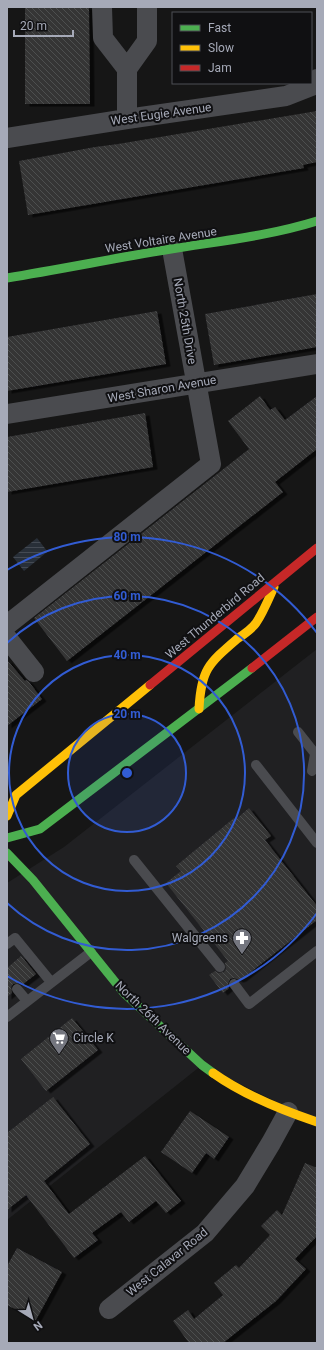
<svg xmlns="http://www.w3.org/2000/svg" width="324" height="1350" font-family="Roboto,sans-serif">
  <defs>
    <pattern id="water-rules" width="6" height="5" patternUnits="userSpaceOnUse"><rect width="6" height="5" fill="#282f38"/><path d="M0 2.5h6" fill="none" stroke="#444a53"/></pattern>
    <pattern id="building-back-hatch" width="6" height="6" patternUnits="userSpaceOnUse"><rect width="6" height="6" fill="#343435"/><path d="M-1 5l2 2M0 0l6 6M5-1l2 2" fill="none" stroke="#4e4f50"/></pattern>
    <filter id="shadow"><feDropShadow dx="4.5" dy="2.5" stdDeviation="0" flood-color="#0009"/></filter>
  </defs>
  <rect width="100%" height="100%" fill="#161616"/>
  <path fill="#202022" d="M317 649V1122L202 1065 7 1220V883L64 847Z"/>
  <path fill="url(#water-rules)" d="M37 538 47 551V552L24 571 13 557Z"/>
  <path fill="url(#building-back-hatch)" filter="url(#shadow)" d="M25 7H89L90 104H25Z
    M317 111V162L303 165 304 168 28 215 19 161 95 147 118 144Z
    M317 294V347L214 365 205 314Z
    M157 311 166 364 7 391V337Z
    M260 396 270 410 275 407 285 420 317 396V449L275 482 283 492 67 661 34 618 249 449 228 421Z
    M145 413 153 467 7 492V437Z
    M7 660 25 681 26 680 29 682 42 699 7 726Z
    M249 808 271 836 265 840 317 906V920L242 979 239 980 234 978 230 979 228 984 229 988 223 993 209 975 215 971 218 973 224 972 226 969 225 963 228 961 166 883 181 871 176 866 234 818 235 820Z
    M21 956 36 974 22 985 19 983 13 984 11 987 12 993 7 997V968Z
    M72 1018 98 1050 46 1091 21 1059Z
    M53 1097 90 1144 44 1181 69 1214 145 1156 181 1201 166 1213 156 1201 129 1222 121 1212 92 1233 98 1240 74 1258 26 1195 7 1210V1133Z
    M190 1111 229 1137 214 1159 206 1153 192 1173 161 1152Z
    M305 1163 317 1168V1236L295 1259 306 1269 276 1301 223 1343H189L173 1321 188 1310 194 1319 223 1295 214 1283 236 1265 239 1268 270 1235 261 1226 277 1210 282 1215Z
    M17 1248 62 1272 36 1320 7 1305V1266Z"/>
  <g fill="none" stroke-linecap="round" stroke-linejoin="round">
    <path stroke="#4a4b4f" stroke-width="10" d="M298 732 317 756
      M256 765 317 843
      M312 771 315 754
      M134 860 220 967
      M7 944 15 938 51 982
      M234 984 249 1004 317 951
      M17 989 27 1001
      M7 1017 91 952"/>
    <path stroke="#4a4b4f" stroke-width="20" d="M102 7 103 38 127 69
      M127 119V69L147 41V7
      M7 138 127 119 286 96 314 85 317 79
      M7 414C110 398 213 380 317 364
      M7 625 211 464 172 249
      M7 638 34 672
      M109 1309 205 1233 245 1186 271 1143 288 1112"/>
    <path stroke="#4caf50" stroke-width="9" d="M7 278C62 269 116 258 171 249 220 241 269 236 317 221
      M7 838 40 829 252 668
      M7 853 33 880 124 993 202 1065 213 1073"/>
    <path stroke="#ffc107" stroke-width="9" d="M199 709C201 670 208 664 237 639 243 635 252 629 256 623 263 613 269 598 274 587
      M7 816 16 795 150 685
      M213 1073C244 1095 281 1110 317 1122"/>
    <path stroke="#c62828" stroke-width="9" d="M252 668 317 617
      M150 685 317 548"/>
  </g>
  <circle cx="127" cy="773" r="59" fill="#325cd3" fill-opacity=".12"/>
  <g fill="none" stroke="#325cd3" stroke-width="2">
    <circle cx="127" cy="773" r="59"/>
    <circle cx="127" cy="773" r="118"/>
    <path d="M7 643A177 177 0 1 1 7 903"/>
    <path d="M317 913A236 236 0 0 1 7 976M7 570A236 236 0 0 1 317 633"/>
  </g>
  <defs>
    <symbol id="pharmacy-pin" viewBox="-11 -11 22 30"><path d="M0 17L-7.5 6A9.5 9.5 0 1 1 7.5 6Z" fill="#74767f" stroke="#101012"/><path d="M-2-6h4v4h4v4h-4v4h-4v-4h-4v-4h4Z" fill="#fff"/></symbol>
    <symbol id="supermarket-pin" viewBox="-11 -11 22 30"><path d="M0 17L-7.5 6A9.5 9.5 0 1 1 7.5 6Z" fill="#74767f" stroke="#101012"/><path d="M-6-5.5h2.5l.6 2H6L4.5 2H-2.5L-4.4-4H-6ZM-1.5 3.2a1.3 1.3 0 1 0 .1 0ZM3 3.2a1.3 1.3 0 1 0 .1 0Z" fill="#fff"/></symbol>
  </defs>
  <g fill-rule="evenodd">
    <use href="#pharmacy-pin" x="231" y="927" width="22" height="30"/>
    <use href="#supermarket-pin" x="48" y="1027" width="22" height="30"/>
  </g>
  <g text-anchor="middle" dominant-baseline="central" stroke-width="4" stroke-linejoin="round" paint-order="stroke">
    <g font-size="12" fill="#a6aab8" stroke="#101012">
      <text transform="translate(161 114) rotate(-8)">West Eugie Avenue</text>
      <text transform="translate(161 240) rotate(-9)">West Voltaire Avenue</text>
      <text transform="translate(185 321) rotate(80)">North 25th Drive</text>
      <text transform="translate(162 389) rotate(-10)">West Sharon Avenue</text>
      <text transform="translate(215 616) rotate(-40)">West Thunderbird Road</text>
      <text transform="translate(153 1018) rotate(44)">North 26th Avenue</text>
      <text transform="translate(167 1262) rotate(-39)">West Calavar Road</text>
    </g>
    <g font-size="12" fill="#a6aab8" stroke="#101012" text-anchor="end">
      <text x="228" y="938">Walgreens</text>
      <text x="73" y="1038" text-anchor="start">Circle K</text>
    </g>
  </g>
  <circle cx="127" cy="773" r="6" fill="#325cd3" stroke="#101012" stroke-width="2"/>
  <g font-size="12" text-anchor="middle" font-weight="bold" fill="#325cd3" stroke="#101012" stroke-width="4" stroke-linejoin="round" paint-order="stroke">
    <text x="127" y="541">80 m</text>
    <text x="127" y="600">60 m</text>
    <text x="127" y="659">40 m</text>
    <text x="127" y="718">20 m</text>
  </g>
  <rect width="324" height="1350" fill="none" stroke="#a6aab8" stroke-width="16"/>
  <rect x="172" y="12" width="140" height="72" fill="#101012" stroke="#4c4e54"/>
  <rect x="180" y="25" width="20" height="6" fill="#4caf50" stroke="#4c4e54"/>
  <text x="208" y="32" font-size="12" fill="#a6aab8">Fast</text>
  <rect x="180" y="45" width="20" height="6" fill="#ffc107" stroke="#4c4e54"/>
  <text x="208" y="52" font-size="12" fill="#a6aab8">Slow</text>
  <rect x="180" y="65" width="20" height="6" fill="#c62828" stroke="#4c4e54"/>
  <text x="208" y="72" font-size="12" fill="#a6aab8">Jam</text>
  <g transform="translate(32 1318) rotate(143)" stroke="#101012" stroke-width="3" paint-order="stroke">
  <path d="M0-3L7 15L0 10L-7 15Z" fill="#a6aab8"/>
  <text y="-6" font-size="11" font-weight="bold" text-anchor="middle" fill="#a6aab8">N</text>
  </g>
  <path d="M14 30v6h59v-6" fill="none" stroke="#a6aab8" stroke-width="2"/>
  <text x="20" y="30" font-size="12" fill="#a6aab8" stroke="#101012" stroke-width="3" paint-order="stroke">20 m</text>
</svg>
